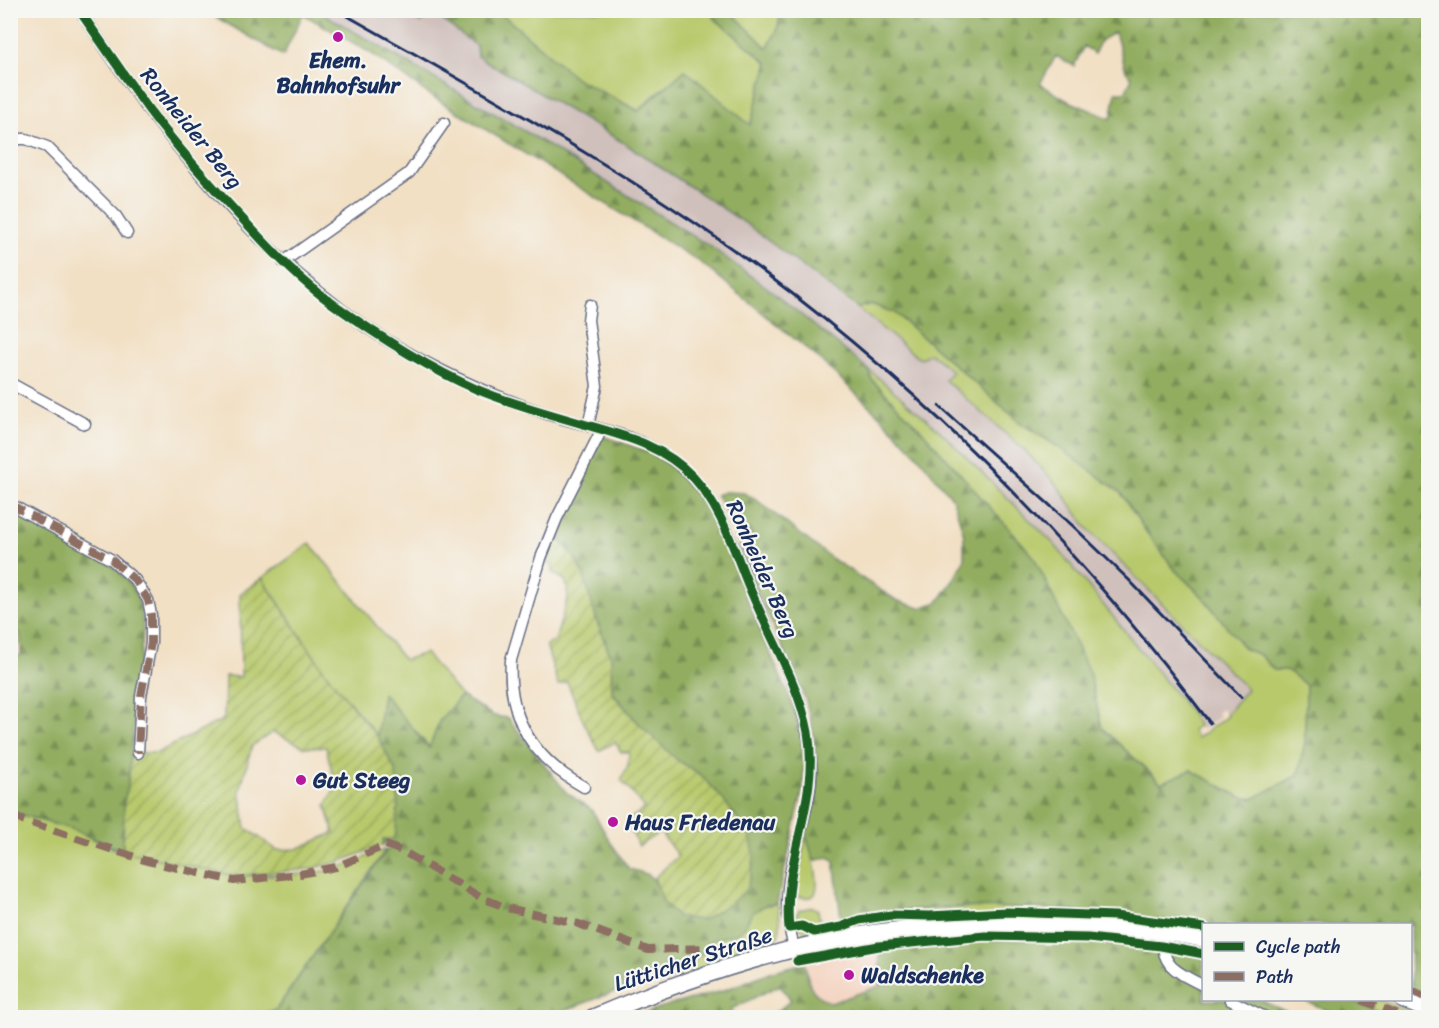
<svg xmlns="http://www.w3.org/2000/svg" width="1439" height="1028" font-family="Sriracha,sans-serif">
  <defs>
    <pattern id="forest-firs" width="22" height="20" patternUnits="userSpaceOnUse" patternTransform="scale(1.5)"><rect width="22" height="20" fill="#92ad60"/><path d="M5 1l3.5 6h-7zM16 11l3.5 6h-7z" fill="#768d52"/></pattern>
    <pattern id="garden-furrows" width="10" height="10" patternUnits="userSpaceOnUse" patternTransform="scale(1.5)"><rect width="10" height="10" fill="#b8c96c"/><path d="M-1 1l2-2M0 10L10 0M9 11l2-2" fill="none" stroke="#95a45c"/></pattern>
  </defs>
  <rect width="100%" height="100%" fill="#f6f6f2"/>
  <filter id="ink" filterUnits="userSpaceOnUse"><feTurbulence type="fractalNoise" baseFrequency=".0167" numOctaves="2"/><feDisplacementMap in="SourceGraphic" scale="12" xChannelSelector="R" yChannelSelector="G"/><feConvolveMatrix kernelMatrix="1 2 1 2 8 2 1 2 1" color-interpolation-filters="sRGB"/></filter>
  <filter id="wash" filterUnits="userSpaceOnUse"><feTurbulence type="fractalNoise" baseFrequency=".008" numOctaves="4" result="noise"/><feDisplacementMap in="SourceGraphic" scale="24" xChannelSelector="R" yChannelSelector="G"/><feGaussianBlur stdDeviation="1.35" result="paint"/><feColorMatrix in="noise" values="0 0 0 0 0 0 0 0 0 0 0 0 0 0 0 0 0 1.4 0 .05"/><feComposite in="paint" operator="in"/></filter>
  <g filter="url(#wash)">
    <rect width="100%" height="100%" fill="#f2e0c5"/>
    <path fill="#f4d3c0" d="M880 949V986L831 1003 818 997 809 986 805 963Z"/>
    <path fill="#d0c0bc" d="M319 11H399L420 22 426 14 436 15 476 46 477 56 624 143 745 223 920 359 930 352 952 371 945 380 1024 450 1057 485 1088 529 1247 689 1226 714 1222 709 1217 713 1219 717 1201 730 1192 714 1054 544 938 429 820 329 711 247 526 132Z"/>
    <path fill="#b8c96c" stroke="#6a7c65" stroke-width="1.5" d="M498 11H716L713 17 768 63 750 126 686 71 652 97 639 111 577 79Z
      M730 11H781L777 31 767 48Z
      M871 304 895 313 1022 424 1057 446 1121 493 1145 530 1176 571 1202 596 1245 649 1260 655 1274 670H1287L1306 685 1305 742 1298 775 1253 799 1240 797 1191 770 1161 783 1102 728 1089 672 925 434 872 380 868 369 938 429 1054 544 1192 714 1198 726 1192 730 1197 738 1227 716 1226 714 1247 689 1088 529 1057 485 1024 450 945 380 952 371 930 353 920 359 857 308Z
      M310 543 404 660 425 653 461 696 440 720 430 748 383 694 377 736 324 671 262 578Z
      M10 812 72 829 115 849 235 876 311 874 341 867 386 849 276 1010 240 1018H31L27 1015 28 1017H11Z
      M806 836C811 846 823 890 813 896 808 899 800 897 794 895Z
      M777 903C780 918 784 932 773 944L660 983 658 975 686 965 702 953 707 944 713 940 739 932 745 926 752 913 763 906Z
      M813 907 818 910 820 922C923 904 1027 903 1131 916L1130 919 1049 917 885 921 811 935 799 927 795 916 799 910Z
      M1350 1000H1380L1422 1017H1394Z"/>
    <path fill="url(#forest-firs)" stroke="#566e5f" stroke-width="1.5" fill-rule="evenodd" d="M205 11H319L526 132 711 247 773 292 868 369 872 380 925 434 1034 557 1089 672 1102 728 1161 783 1191 770 1240 797 1253 799 1298 775 1305 742 1306 685 1287 670H1274L1260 655 1245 649 1202 596 1176 571 1145 530 1121 493 1057 446 1022 424 895 313 871 304 857 308 745 223 624 143 477 56 476 46 436 15 426 14 421 23 399 11H498L577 79 638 111 685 70 750 125 768 63 713 17 716 11H730L767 48 777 31 781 11H1428V996L1411 988 1410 924 1203 925 1044 908 945 907 886 912 841 919 834 860 828 857 814 861 806 836 815 791 816 761 813 730 806 701 795 675 758 594 727 513 716 495 725 492 744 493 758 501 831 558 866 581 896 600 920 608 938 602 953 581 964 560V535L953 499 918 456 883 419 818 358 700 262 430 95 369 52 303 14 283 56ZM1115 32 1126 71 1132 78 1125 92H1116L1111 119 1066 100 1040 84 1056 56 1074 66 1084 46 1094 54 1101 40Z
      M602 436C631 445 661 455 683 476 715 506 730 558 746 597 761 634 778 669 793 706L801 733 804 762 803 789 777 903 764 906 752 913 745 926 739 932 713 940 707 944 703 953 686 965 547 1017 240 1018 276 1010 377 863 392 845H383L396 772 377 736 383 693 429 748 440 720 461 696 494 716 508 718 566 792 592 810 611 843 629 869C656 875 655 879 664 903L750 836 721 797 701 775 677 760 639 724 612 692 611 658 575 559 555 533Z
      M11 508 110 564C135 584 142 599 143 631L128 785 124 802 123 851 72 829 11 812 10 657 21 655 20 634 11 628Z
      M983 939 1088 941 1203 956 1204 1000H1260L1298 1017H764L778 1011 791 1000 780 985 731 1009 735 1017 635 1018 659 1008 722 991 773 971 805 963C809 985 809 993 831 1003L880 986V949L936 944 941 948H948L957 943Z
      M1303 1000H1350L1394 1017H1343Z"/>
    <path fill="url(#garden-furrows)" stroke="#6a7c65" stroke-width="1.5" fill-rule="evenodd" d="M555 533 575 559 583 573 597 622 611 658 612 693 639 724 677 760 701 775 721 797 750 836 754 853 753 867 746 891 729 904 703 920 679 917 664 903 654 878 678 856 660 832 639 846 626 822 645 808 621 780 628 765 629 752H621L615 742 599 751 584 723 567 682 558 685 546 645 555 641 568 597 566 581 553 573V565L544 563Z
      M262 578 324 671 377 736 396 772 398 805 395 839H383V845L377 847 339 862 310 869 235 876 123 851 124 802 128 785 131 753H157L224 719 225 676 241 677 240 594ZM273 732 304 747H326L336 787 326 805 334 833 297 849 277 850 246 828 240 790 252 746Z"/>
  </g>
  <g filter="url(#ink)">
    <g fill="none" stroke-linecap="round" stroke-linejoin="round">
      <defs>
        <path id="minor" d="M79 10C103 44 125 79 150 112 212 192 282 270 366 327 422 364 483 393 547 414 590 428 637 433 674 461 723 497 736 559 760 611 773 642 792 674 801 706 809 734 814 762 810 790 804 828 787 866 787 905 787 920 791 935 794 949
          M10 139H26L47 147 116 216 127 233
          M283 262 409 173 444 123
          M10 383 85 424
          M588 426 597 386 588 320 590 305
          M10 504 112 560 135 580 148 600 151 615V643L141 696 138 753
          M584 787C533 759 507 718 511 660L541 558 557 518 602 429
          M1163 932C1159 966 1177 972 1204 986
          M1230 1000 1267 1018"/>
        <path id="primary" d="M1403 1000 1428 1010
          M592 1018C682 980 777 947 874 933 935 925 997 923 1059 924 1107 926 1157 929 1204 939"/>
      </defs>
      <use href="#minor" stroke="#666d82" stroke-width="13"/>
      <use href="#primary" stroke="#666d82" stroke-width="19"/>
      <use href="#minor" stroke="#fff" stroke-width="10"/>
      <use href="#primary" stroke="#fff" stroke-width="16"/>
      <path stroke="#1b2f5e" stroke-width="3" d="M337 10C481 92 628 171 761 270 935 399 1080 551 1210 723
        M939 406 1073 526 1129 580 1241 697"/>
      <path stroke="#8d6e63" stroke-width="8" stroke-dasharray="15 8" stroke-linecap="butt" d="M10 504 112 560 135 580 148 600 151 615V643L141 696 138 753
        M10 816 147 861 234 881 300 874 336 867 386 845 404 852 480 897 507 908 579 924 648 950 711 948
        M1410 990 1428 999
        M1362 1000 1406 1018"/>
      <defs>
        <path id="cycleway" d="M79 10C102 43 125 77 149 110 180 151 214 189 249 226 275 254 302 282 333 304 378 336 426 367 476 389 507 402 541 412 573 421 616 434 662 443 693 477 724 511 735 555 753 596 772 641 799 685 808 732 820 801 782 860 789 928L802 926 814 932 841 927 859 920 891 915 929 916 1006 912 1115 916 1204 928
          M797 961 879 946 985 936 1088 938 1161 946 1204 954"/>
      </defs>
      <use href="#cycleway" stroke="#f6f6f2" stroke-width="13"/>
      <use href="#cycleway" stroke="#1b5e20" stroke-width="9"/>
    </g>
  </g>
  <g fill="#b5179e" stroke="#f6f6f2" stroke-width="2">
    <circle cx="338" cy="37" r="6"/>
    <circle cx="301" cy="780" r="6"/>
    <circle cx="613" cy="822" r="6"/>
    <circle cx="849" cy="975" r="6"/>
  </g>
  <g text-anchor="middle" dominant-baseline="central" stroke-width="4.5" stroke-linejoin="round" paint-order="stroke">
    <g font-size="22" font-weight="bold" fill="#1b2f5e" stroke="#f6f6f2" text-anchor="start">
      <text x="338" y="60" text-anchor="middle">Ehem.<tspan x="338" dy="25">Bahnhofsuhr</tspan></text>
      <text x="313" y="780">Gut Steeg</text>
      <text x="625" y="822">Haus Friedenau</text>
      <text x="861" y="975">Waldschenke</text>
    </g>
    <g font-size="22" fill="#1b2f5e" stroke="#f6f6f2">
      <text transform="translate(192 128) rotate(51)">Ronheider Berg</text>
      <text transform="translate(763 569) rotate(66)">Ronheider Berg</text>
      <text transform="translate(693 959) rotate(-18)">Lütticher Straße</text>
    </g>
  </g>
  <rect width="1439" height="1028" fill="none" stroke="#f6f6f2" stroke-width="36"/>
  <rect x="1202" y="923" width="210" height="78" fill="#f6f6f2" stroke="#9ea6b7" stroke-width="1.5"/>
  <rect x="1214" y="942" width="30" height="9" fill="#1b5e20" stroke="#9ea6b7" stroke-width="1.5"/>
  <text x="1256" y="953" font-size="18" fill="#1b2f5e">Cycle path</text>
  <rect x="1214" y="972" width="30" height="9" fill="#8d6e63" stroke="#9ea6b7" stroke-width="1.5"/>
  <text x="1256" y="983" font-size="18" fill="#1b2f5e">Path</text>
</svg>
